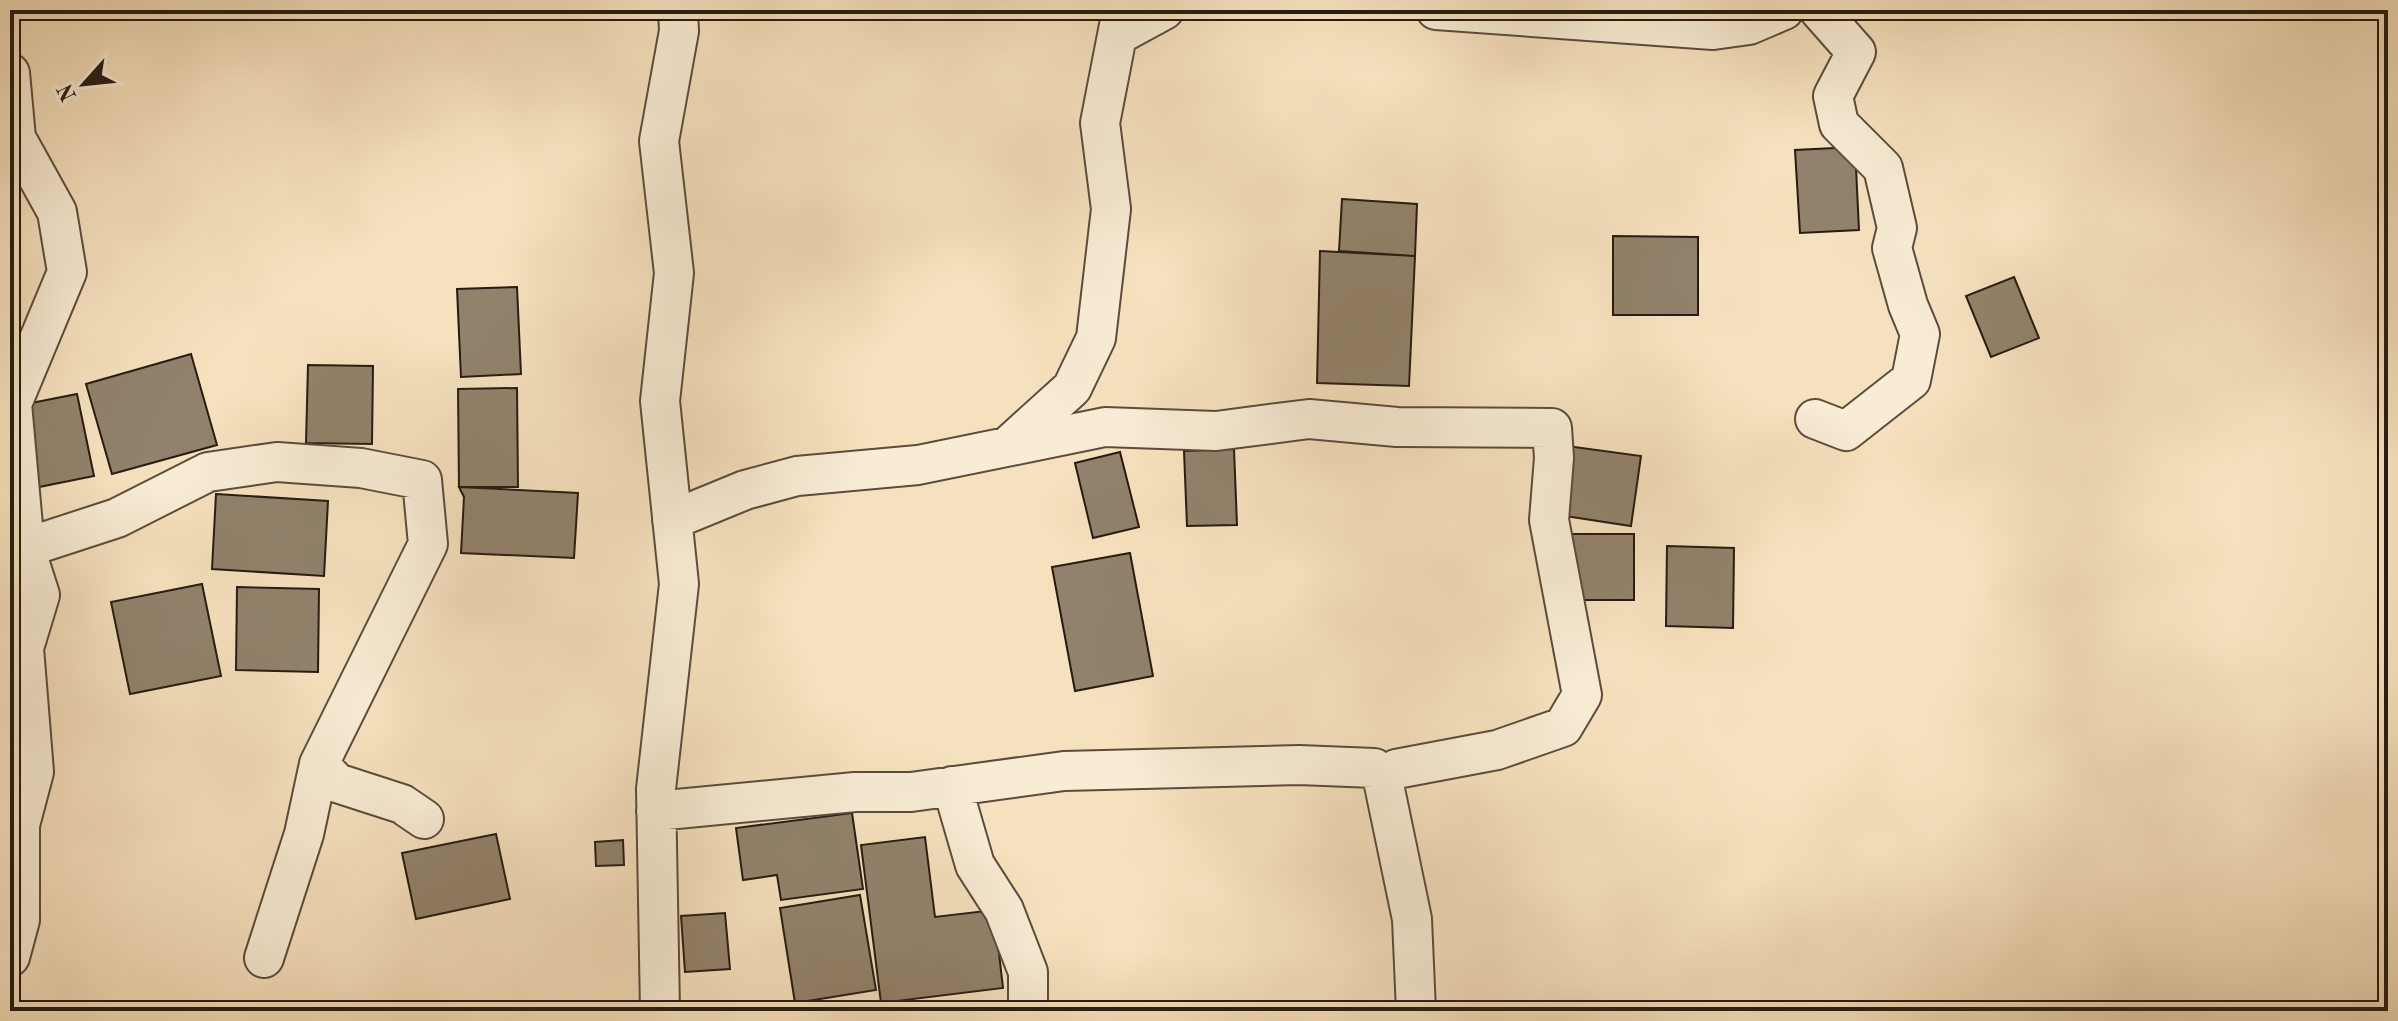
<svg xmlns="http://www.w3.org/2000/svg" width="2398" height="1021" font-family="'Old Standard TT',serif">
  <rect width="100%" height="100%" fill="#f6e1be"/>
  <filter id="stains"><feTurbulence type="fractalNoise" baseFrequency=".0025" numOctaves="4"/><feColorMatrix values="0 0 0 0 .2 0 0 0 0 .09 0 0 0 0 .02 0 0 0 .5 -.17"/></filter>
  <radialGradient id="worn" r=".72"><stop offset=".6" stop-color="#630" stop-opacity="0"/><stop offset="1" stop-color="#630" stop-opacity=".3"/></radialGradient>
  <path fill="#92826c" stroke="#261b14" stroke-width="2" d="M1855 147 1859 230 1800 233 1795 150Z
    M1342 199 1417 204 1415 256 1339 251Z
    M1613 236 1698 237V315H1613Z
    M1320 251 1415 256 1409 386 1317 383Z
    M2014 277 2039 338 1991 357 1966 296Z
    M517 287 521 374 461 377 457 289Z
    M191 354 217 445 112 474 86 384Z
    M308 365 373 366 372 444 306 443Z
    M517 388 518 487H459L458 389Z
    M77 394 94 476 39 487 21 405Z
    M1567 446 1641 456 1631 526 1558 515Z
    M1234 449 1237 525 1187 526 1184 451Z
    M1120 452 1139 527 1093 538 1075 463Z
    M459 487 578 493 574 558 461 553 464 497Z
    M216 494 328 501 324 576 212 569Z
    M1571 534H1634V600H1572Z
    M1667 546 1734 548 1733 628 1666 626Z
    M1130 553 1153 676 1075 691 1052 567Z
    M202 584 221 676 130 694 111 602Z
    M237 587 319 589 318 672 236 670Z
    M852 813 863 889 781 900 777 875 743 880 736 828Z
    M496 834 510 899 416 919 402 853Z
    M925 837 935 917 994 910 1003 988 881 1003 861 845Z
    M623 840 624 865 596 866 595 842Z
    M860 895 876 990 795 1003 780 908Z
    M725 913 730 969 685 972 681 916Z
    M287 1002 289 1011H235Z"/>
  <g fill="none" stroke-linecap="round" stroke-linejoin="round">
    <defs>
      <path id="minor" d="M1436 10 1713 30 1749 25 1784 10
        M1118 35 1164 10
        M10 73 16 138 57 212 67 272 12 404 25 548 40 595 24 648 34 772 20 825V920L10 957
        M1815 419 1846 431 1911 380 1920 334 1908 305 1892 248 1897 228 1883 168 1839 124 1833 96 1856 52 1819 10
        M1008 446 1072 388 1096 338 1111 209 1100 123 1122 10
        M672 520 745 490 797 476 918 465 1105 427 1216 431 1309 419 1397 427 1552 428 1554 458 1549 520 1582 695 1563 727 1497 750 1396 769 1383 780 1412 919 1416 1011
        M25 548 117 518 208 472 277 462 361 468 422 480 428 544 319 764 304 834 264 958
        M319 764 337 783 402 804 424 819
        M952 786 975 865 1004 910 1028 972V1011
        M656 811 855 792H911L1064 771 1299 765 1374 768 1383 780
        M660 1011 656 789 679 584 660 401 674 273 659 141 679 31 678 10"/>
    </defs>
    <use href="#minor" stroke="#5a4c3e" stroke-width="42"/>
    <use href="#minor" stroke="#f9ecd5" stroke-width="38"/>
  </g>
  <rect width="2398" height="1021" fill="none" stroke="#f6e1be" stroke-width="40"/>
  <rect x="12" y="12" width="2374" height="997" fill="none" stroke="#261b14" stroke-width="4"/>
  <rect x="20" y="20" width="2358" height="981" fill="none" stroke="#261b14" stroke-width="2"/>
  <g transform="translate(84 84) rotate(243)" stroke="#f9ecd5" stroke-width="6" paint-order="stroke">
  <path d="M0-6L14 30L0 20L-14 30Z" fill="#261b14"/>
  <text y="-12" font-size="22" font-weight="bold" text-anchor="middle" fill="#261b14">N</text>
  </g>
  <rect width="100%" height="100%" filter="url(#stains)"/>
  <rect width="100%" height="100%" fill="url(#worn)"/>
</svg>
